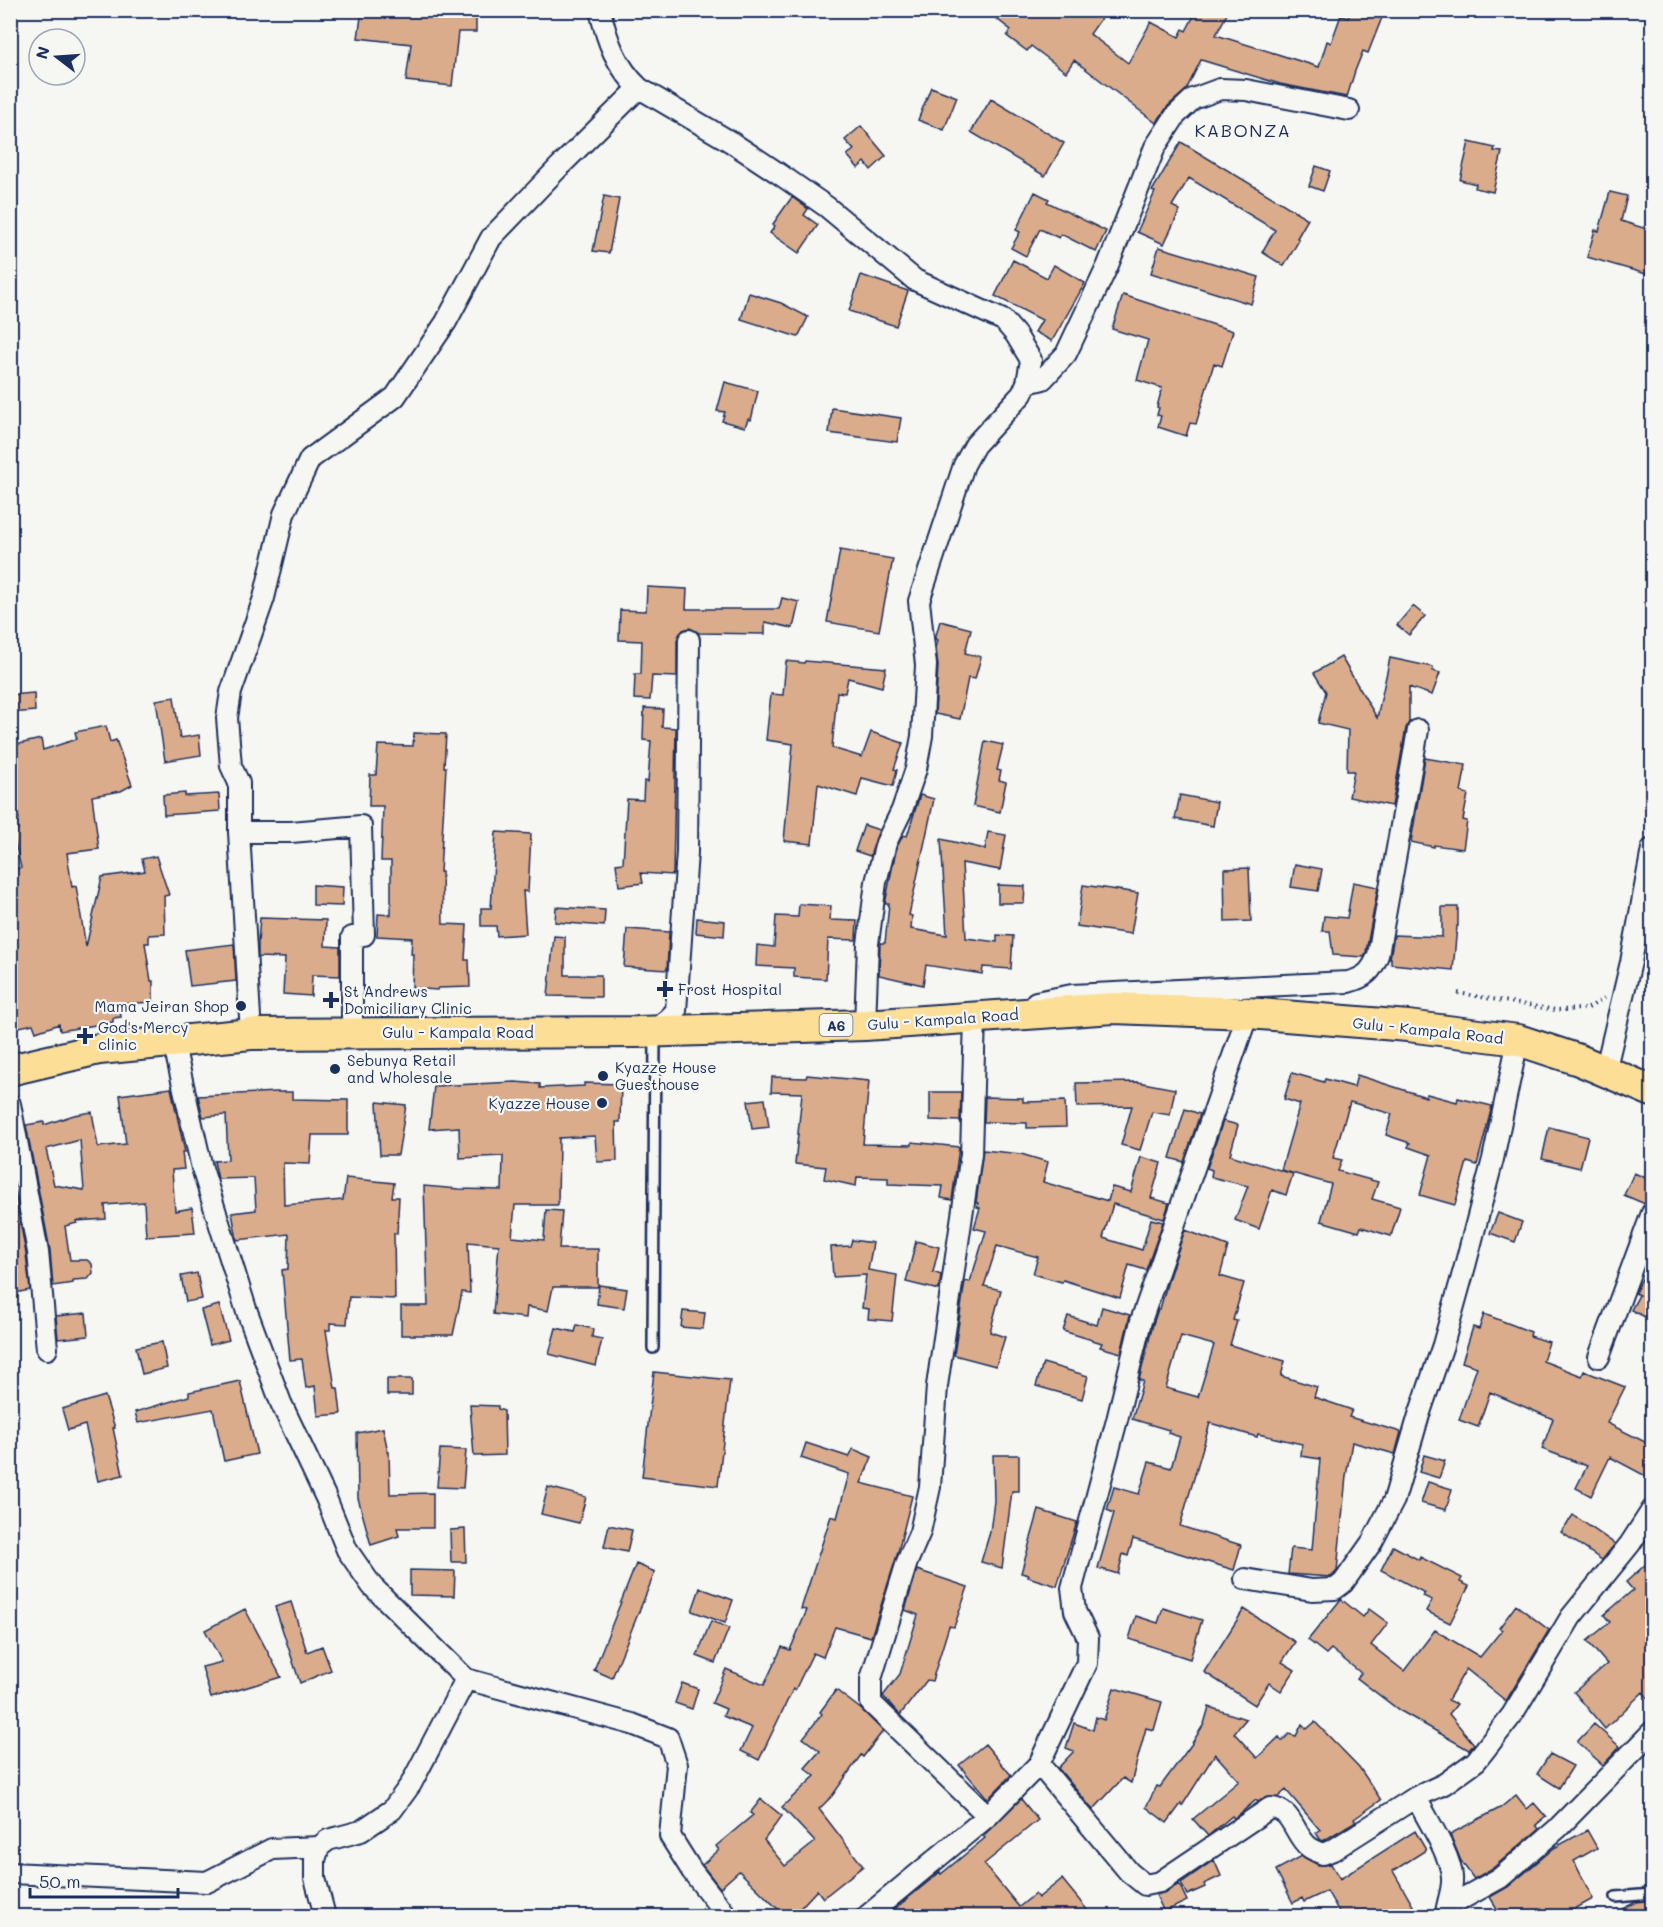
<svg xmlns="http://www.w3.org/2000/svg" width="1663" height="1927" font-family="Mali,sans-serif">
  <rect width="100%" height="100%" fill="#f6f6f2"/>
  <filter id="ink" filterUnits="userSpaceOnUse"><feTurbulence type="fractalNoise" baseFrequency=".0167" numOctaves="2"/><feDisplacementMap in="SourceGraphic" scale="12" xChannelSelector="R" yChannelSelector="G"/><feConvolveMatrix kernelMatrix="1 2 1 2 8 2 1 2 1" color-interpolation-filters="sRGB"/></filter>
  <g filter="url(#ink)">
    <path fill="#daac8b" stroke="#1b2f5e" stroke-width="1.5" fill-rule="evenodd" d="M362 10H476V32H458L452 86 406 81 411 44 358 38Z
      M985 10H1107L1090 34 1128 63 1151 22 1179 37 1183 29 1186 31 1197 10H1229L1216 35 1319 67 1327 41 1331 43 1341 15 1348 18 1352 10H1385L1368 53 1363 51 1355 71 1347 97 1280 84 1201 60 1186 90 1168 106 1156 123 1074 60 1066 72 1031 46 1027 51 1007 36 1011 30Z
      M931 87 957 97 944 130 918 120Z
      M991 99 1064 143 1045 176 971 132Z
      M861 126 886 156 871 170 865 162 858 168 847 155 854 150 845 140Z
      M1181 142 1308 219 1297 238 1299 240 1284 266 1262 252 1275 230 1189 178 1172 206 1180 210 1164 244 1137 232 1155 192 1152 191Z
      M1469 142 1495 148 1494 151 1502 152 1493 192 1475 188 1476 184 1460 180Z
      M1316 166 1330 171 1323 191 1309 186Z
      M1035 192 1049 199 1047 202 1106 231 1096 252 1061 234 1059 238 1040 229 1026 256 1011 248 1020 232 1016 230Z
      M1610 192 1627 196 1621 221 1653 231V276L1587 257 1595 230 1599 231Z
      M604 196 619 199 609 253 593 251Z
      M792 197 808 209 804 215 818 225 799 253 770 233 775 226 773 224Z
      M1159 247 1259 277 1251 304 1151 273Z
      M1013 260 1047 278 1054 265 1085 283 1052 341 1035 332 1042 320 995 296Z
      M861 275 908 291 896 326 849 311Z
      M749 293 781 303 808 317 798 337 741 319Z
      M1123 295 1233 331 1222 366 1214 363 1196 424 1190 423 1186 436 1158 427 1161 416 1157 415 1159 408 1157 407 1162 388 1137 380 1148 340 1112 329Z
      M725 382 758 391 751 420 748 419 745 427 722 421 725 412 717 411Z
      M832 408 901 418 897 442 829 433Z
      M840 550 893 559 879 631 827 622Z
      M647 587 687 589 686 609H779L782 598 799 602 793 628 765 622V634L699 633 690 628 683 630 677 640V677L652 676 650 700 634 699 635 674H641L642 641 619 640 620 610 646 611Z
      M1413 606 1425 616 1409 635 1397 625Z
      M940 621 971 629 965 653 981 657 975 679 968 678 960 719 935 714 938 666 936 648 938 640 935 639Z
      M1341 657 1377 718 1390 658 1433 667V671L1440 673 1432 695 1409 687V722L1406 728 1392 806 1349 797 1354 771H1347L1348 730 1318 723 1326 692 1314 673Z
      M786 661 804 663 805 661 886 668 882 687 848 678 845 693 837 692 832 748 862 757 871 732 903 743 894 769 897 770 893 786 862 778 857 796 818 784 812 844 784 841 793 744 766 740 771 694 783 695Z
      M34 693 35 711 10 713V695Z
      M174 697 180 738 199 735 201 755 165 761 156 700Z
      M644 708 663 709 662 727 676 728 673 875 641 873 643 883 619 886 616 864 623 863 627 799 643 800 644 781 648 782 651 741 643 740Z
      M106 726 110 742 116 740 132 785 121 791 92 796 99 849 67 853 72 887 76 886 86 947 102 877 145 871 142 859 156 856 169 895 164 896 165 934 149 935V943H145L151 981H153V1002L120 1004 121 1017 113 1018V1022L60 1031 59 1024 36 1032 33 1024 10 1029V870L21 868 12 830 18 829 15 820 19 819 10 778V746L41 739 43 750 77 739 75 732Z
      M414 733 446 734 444 767H446L440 872H442L443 924 467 925 465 960H469L470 987 438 988 437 990 412 988 413 954H411L412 938 377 936 378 914 391 915V861H381L383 806H369L370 775H376L378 745 413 746Z
      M985 741 1003 745 997 770 1001 771 999 780 1006 782 1000 812 973 806Z
      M1425 758 1466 765 1461 792 1468 794 1463 820 1467 821 1463 849 1434 845V847L1411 842Z
      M185 793V796L219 794 220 811 164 815 163 795Z
      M920 795 934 799 909 915 912 916 911 929 947 935 941 839 985 849 988 832 1006 835 1000 870 962 863 966 938 997 942V935L1013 936 1011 969 983 967 982 974 926 965 923 985 879 975 880 943H885L889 904H885L893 864 897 847 903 835 907 836Z
      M1180 795 1217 802 1213 826 1175 819Z
      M864 825 879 830 870 856 855 851Z
      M496 832 531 834 528 892 523 891 526 934 497 936 496 926H481V908H491Z
      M1295 864 1322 869 1318 891 1291 887Z
      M1249 868 1251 921 1225 922 1224 869Z
      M1353 882 1378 887 1366 952 1364 957 1333 955 1330 931H1322L1324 916 1347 918Z
      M313 885 343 887 342 906 313 905Z
      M998 885 1025 886 1024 903H998Z
      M1083 885 1138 893 1131 934 1077 926Z
      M799 904 831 906 830 920 857 921 856 940 828 939 826 979 794 977V968L756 966 757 945 774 947 776 916 798 917Z
      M556 907 605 910 604 926 555 922Z
      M1442 907H1458V926H1457L1453 970 1391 964V958H1390L1394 935 1442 937Z
      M260 918 326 920 325 946 340 947V976L312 975 311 996 283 994 285 958 258 957V942Z
      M697 918 725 921 724 936 696 933Z
      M627 929 669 932 667 970 624 967Z
      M554 936 565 937V975H601V997L548 996Z
      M234 944 236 981 190 986 185 950Z
      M1292 1073 1324 1082 1325 1079 1354 1087 1357 1075 1426 1097 1427 1094 1457 1102 1458 1098 1492 1106 1477 1165 1467 1162 1455 1205 1420 1195 1431 1155 1408 1147 1410 1143 1386 1135 1392 1114 1350 1102 1333 1158 1342 1160 1338 1171 1378 1182 1372 1199 1400 1207 1391 1236 1361 1227 1359 1232 1321 1221 1331 1184 1281 1170 1300 1104 1284 1099Z
      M807 1075 869 1081 863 1144 912 1145V1142L959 1147 952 1200 941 1198 943 1186 888 1184V1178L857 1177 856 1186 824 1179 826 1167 795 1164 802 1093 771 1092 772 1077 806 1078Z
      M515 1082 540 1084V1088L584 1086V1083L621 1084 620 1122H616L617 1161 597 1162 595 1136 559 1138 558 1205H515L512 1237 544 1240 546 1210 562 1211 559 1249H598V1287H553L548 1311 527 1307 526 1318 493 1314 499 1245 468 1242 470 1293 462 1292 453 1335H401V1306H428L424 1186 459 1189 502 1190 503 1156 460 1158 459 1127 429 1129 434 1086Z
      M1138 1082 1175 1089 1170 1115 1152 1112 1140 1150 1121 1145 1132 1106 1077 1107 1076 1083Z
      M171 1088 185 1152H182L184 1169 172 1170 175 1211 192 1208 195 1233 146 1236 144 1202 105 1205 106 1219 76 1221 77 1223 65 1226 70 1260H87L92 1264 93 1273 88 1279 73 1280V1283L53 1286 50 1250 26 1125 44 1122V1125L74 1115 92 1112 98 1147 126 1144 120 1095ZM80 1140 84 1190 54 1185 46 1149Z
      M277 1092H292V1099L348 1100V1135H312L310 1164 283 1163 284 1205 343 1200 346 1178 394 1183 392 1197H399L397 1234 394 1233 395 1299 349 1297 347 1324 330 1323V1330H326L335 1388H338L341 1414 318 1416 315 1386 306 1388 302 1359 290 1360 282 1270 288 1269 289 1234 237 1240 232 1213 256 1210 254 1178 218 1179 214 1161 228 1160 226 1115 203 1117 198 1096Z
      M930 1092H961L960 1121 930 1120Z
      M985 1097 1023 1098V1102L1065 1101 1066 1127 1027 1128V1123L984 1122Z
      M765 1099 769 1127 752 1129 748 1101Z
      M377 1102 406 1105 398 1155H380Z
      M1185 1109 1200 1114 1184 1162 1170 1158Z
      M1223 1121 1238 1125 1230 1155 1293 1174 1286 1195 1272 1190 1259 1229 1235 1220 1248 1186 1211 1177 1212 1170 1207 1168Z
      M1549 1127 1588 1137 1580 1168 1542 1159Z
      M983 1150 1021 1154 1048 1162 1043 1182 1108 1201 1112 1187 1131 1192 1141 1157 1161 1163 1151 1198 1169 1203 1164 1219 1113 1204 1103 1238 1142 1250 1151 1219 1163 1222 1146 1270 1129 1265 1120 1298 1063 1280 1062 1282 1033 1274 1038 1257 997 1246 984 1286 1001 1290 990 1332 1005 1337 996 1366 954 1355 965 1281 970 1282 986 1231 974 1228 980 1208 977 1207 978 1203H976Z
      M1634 1173 1653 1181V1201L1645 1204 1624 1195Z
      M16 1198 26 1254 30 1290 10 1294V1200Z
      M1498 1213 1522 1222 1515 1242 1490 1233Z
      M1185 1230 1228 1246 1220 1276 1244 1283 1233 1320 1237 1321 1230 1345 1285 1361 1281 1376 1317 1387 1314 1397 1352 1410 1349 1417 1401 1432 1395 1454 1352 1442 1346 1476 1337 1571 1331 1577 1288 1574 1291 1548 1312 1550 1320 1459 1301 1456 1302 1444 1258 1434 1257 1437 1210 1423 1180 1526 1241 1545 1234 1570 1133 1539 1128 1556 1123 1554 1118 1574 1098 1568 1114 1513 1107 1510 1114 1487 1139 1494 1149 1462 1171 1468 1180 1437 1168 1433 1169 1430 1132 1419 1143 1381 1139 1380 1153 1324 1158 1309H1160L1169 1277ZM1181 1336 1214 1345 1198 1397 1166 1388Z
      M852 1240 873 1243 868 1270 897 1275 892 1321 868 1319 869 1309 862 1308 866 1275 833 1277 831 1247 850 1246Z
      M916 1241 939 1247 933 1272 941 1275 939 1290 906 1282Z
      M1653 1257V1321L1631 1310 1639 1295 1635 1293Z
      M197 1273 202 1299 186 1302 181 1276Z
      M599 1285 627 1289 624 1308 597 1304Z
      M219 1305 229 1340 210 1345 201 1310Z
      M1102 1307 1130 1315 1121 1353 1100 1347 1102 1343 1063 1331 1068 1316 1097 1325Z
      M683 1311 705 1313 703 1329 681 1327Z
      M86 1313 88 1336 58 1339 56 1316Z
      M1484 1314 1531 1332 1530 1336 1549 1342 1543 1361 1582 1376 1584 1371 1625 1387 1607 1423 1653 1446V1480L1610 1457 1591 1496 1576 1488 1587 1466 1542 1449 1553 1419 1490 1392 1478 1427 1459 1420 1477 1367 1462 1362 1473 1327 1479 1329Z
      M577 1325 593 1329 592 1337 602 1339 596 1366 549 1354 556 1328 575 1332Z
      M162 1342 167 1368 142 1374 136 1347Z
      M1043 1363 1088 1376 1082 1399 1036 1386Z
      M654 1372 730 1380 718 1486 642 1477Z
      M387 1379H412V1395H387Z
      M240 1381 257 1454 224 1461 213 1409 138 1423 135 1412 189 1396V1392Z
      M105 1396 115 1428H113L123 1475 98 1481 85 1425 68 1430 62 1409Z
      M470 1405 498 1406V1409L504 1411 505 1455 474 1456Z
      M383 1428 388 1452H389L390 1494 433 1493V1528H397L399 1536 371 1545 358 1498 357 1433Z
      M806 1443 849 1457 853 1449 872 1457 861 1483 912 1496 898 1552 871 1637 835 1627 823 1657 813 1653 795 1690 793 1689 759 1760 741 1751 752 1728 723 1716 726 1709 712 1703 726 1669 764 1685 782 1647 790 1650 807 1610 801 1609 831 1516 837 1518 849 1474 801 1458Z
      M440 1449 466 1450 463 1488 437 1487Z
      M993 1455H1019V1491H1012L1002 1568 981 1562 990 1532 994 1501Z
      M1424 1455 1445 1461 1439 1478 1419 1472Z
      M1428 1482 1452 1489 1446 1510 1421 1503Z
      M548 1487 586 1497 579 1523 541 1514Z
      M1039 1510 1077 1522 1057 1586 1028 1577 1029 1575 1021 1573Z
      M1573 1515 1615 1544 1602 1560 1561 1532Z
      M609 1525 632 1530 627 1552 604 1547Z
      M465 1529 466 1562H451L450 1530Z
      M1393 1546 1419 1560 1420 1557 1462 1578 1460 1582 1469 1586 1450 1623 1426 1611 1432 1600 1423 1596 1425 1593 1381 1570Z
      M1653 1558V1704L1643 1692 1605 1729 1574 1692 1607 1664 1587 1641 1610 1622 1604 1615 1633 1590 1626 1582Z
      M636 1564 655 1572 612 1678 594 1670Z
      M410 1570 455 1571 454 1596 410 1595Z
      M917 1570 968 1587 954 1627 949 1626 932 1681 927 1680 900 1715 883 1696 900 1674 918 1615 905 1610Z
      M700 1588 733 1600 725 1623 692 1611Z
      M1341 1599 1363 1617 1369 1609 1388 1623 1371 1645 1404 1671 1435 1630 1480 1657 1502 1630 1499 1628 1516 1605 1549 1630 1506 1701 1466 1669 1448 1700 1457 1704 1449 1714 1474 1744 1469 1750 1399 1710 1357 1678 1361 1673 1331 1649 1326 1654 1308 1640Z
      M291 1602 307 1652 322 1646 331 1670 300 1683 275 1607Z
      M1163 1608 1202 1620 1190 1659 1129 1639 1136 1616 1158 1623Z
      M245 1609 281 1677 211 1698 202 1667 222 1662 205 1630Z
      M1244 1609 1295 1642 1282 1662 1295 1670 1281 1691 1269 1683 1255 1705 1204 1672Z
      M711 1621 729 1628 715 1663 697 1656Z
      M682 1683 698 1689 692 1709 675 1703Z
      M1114 1688 1162 1702 1154 1730 1146 1728 1131 1783 1123 1778 1093 1810 1058 1768 1074 1751 1066 1748 1074 1723 1093 1730 1096 1717 1104 1720Z
      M836 1690 862 1710 883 1731 863 1757 861 1755 832 1796 819 1809 863 1866 823 1898 817 1890 792 1917H786L739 1871 720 1888 702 1865 719 1850 716 1846 753 1815 750 1813 761 1799 782 1816 764 1840 785 1866 815 1842 782 1807 815 1776 805 1768 820 1751 803 1738 822 1714 820 1712Z
      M1209 1707 1246 1719 1234 1733 1257 1758 1279 1737 1282 1741 1289 1734 1296 1736 1302 1724 1307 1729 1315 1722 1359 1767 1381 1800 1354 1819 1356 1821 1323 1841 1320 1839 1316 1833 1320 1830 1286 1790 1278 1797 1264 1798 1258 1802 1256 1800 1236 1817 1234 1818 1232 1816 1208 1836 1193 1819 1239 1781 1215 1754 1182 1806 1181 1804 1167 1823 1146 1807 1157 1786 1160 1787 1191 1745 1204 1724Z
      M1594 1724 1620 1747 1603 1765 1577 1742Z
      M985 1744 1011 1775 988 1799 959 1765Z
      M1550 1754 1573 1766 1559 1788 1537 1774Z
      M1516 1795 1527 1809 1534 1803 1546 1817 1536 1825 1539 1829 1493 1868 1474 1879 1461 1861 1450 1834 1500 1808Z
      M1021 1799 1038 1820 984 1864 1019 1907 1035 1894 1038 1898 1062 1879 1093 1917H885L940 1872 941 1874 985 1838 983 1836Z
      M1587 1830 1597 1848 1574 1861 1593 1899 1560 1917H1502L1490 1897 1508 1887 1554 1848Z
      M1415 1831 1426 1850 1393 1871 1413 1906 1395 1917H1342L1327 1891 1304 1902 1302 1898 1293 1903 1276 1870 1302 1856 1318 1865 1331 1864 1340 1879Z
      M1214 1860 1221 1876 1204 1884 1205 1887 1187 1895 1181 1883Z
      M1179 1884 1187 1901 1164 1912 1156 1895 1166 1892Z
      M1645 1901 1653 1917H1606L1636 1902Z"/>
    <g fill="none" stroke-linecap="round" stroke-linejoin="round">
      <defs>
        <path id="service" d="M653 1348 655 1035
          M1616 1897 1652 1894"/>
        <path id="minor" d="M600 10C607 41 616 66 639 88L731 142 778 173 827 207 915 280 1003 320 1016 335 1031 360 1027 383 1022 394 975 445 964 465 919 601 926 665 922 736 916 769 902 810 886 843 876 882 868 944 865 1025
          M1027 383 1043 379 1066 354 1108 265 1155 147 1176 115 1193 99 1220 89 1246 90 1349 110
          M239 832 251 1034
          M1036 1002 1072 995 1348 982C1365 978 1372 971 1378 955L1418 730
          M975 1018 971 1154 937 1386 930 1487 920 1532 907 1562 871 1679V1703L988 1816 1039 1764 1087 1663 1088 1638 1075 1611 1072 1588 1117 1420 1141 1321 1248 1013
          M656 1031 676 1011 687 852 689 640
          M352 1033V937L364 935 361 826 291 832H239V783L231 766 227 718 231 692 264 598 284 514 310 459 395 397 446 322 491 238 561 165 639 88
          M173 1041 202 1168 246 1309 281 1403 326 1498 347 1550 372 1586 466 1679 632 1724 668 1738 677 1765 670 1836 692 1871 727 1916
          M1605 1072 1631 962 1652 849
          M10 1104 38 1252 47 1349
          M1599 1357 1652 1213
          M1245 1579 1312 1590 1335 1589 1343 1583 1372 1542 1394 1500 1419 1415 1443 1345 1465 1266 1493 1159 1518 1040
          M1039 1764 1129 1872 1145 1885 1160 1882 1270 1808C1293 1808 1294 1836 1309 1847 1313 1850 1319 1852 1323 1854L1333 1850 1416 1797 1444 1784 1476 1761 1512 1715 1571 1617 1630 1544 1652 1510
          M1416 1797C1426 1818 1451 1855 1452 1877 1453 1891 1447 1901 1446 1914
          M10 1873 207 1882 272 1849 319 1847
          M1447 1907 1500 1878 1557 1829 1652 1732
          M325 1916 315 1878V1860L319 1847 328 1840 361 1831 392 1810 411 1784 466 1679
          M867 1916 988 1816"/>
        <path id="primary" d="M10 1070 99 1049 251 1034 637 1032 865 1025 1113 1008 1248 1013 1408 1026 1518 1040 1579 1060 1652 1091"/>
      </defs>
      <use href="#service" stroke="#1b2f5e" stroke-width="14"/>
      <use href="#minor" stroke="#1b2f5e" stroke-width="24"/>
      <use href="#primary" stroke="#1b2f5e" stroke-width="34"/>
      <path stroke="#1b2f5e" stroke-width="4" stroke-dasharray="1.5 4.5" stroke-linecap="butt" d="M1458 993 1555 1010 1587 1009 1604 998"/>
      <use href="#service" stroke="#f6f6f2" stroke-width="9"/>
      <use href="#minor" stroke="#f6f6f2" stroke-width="20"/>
      <use href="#primary" stroke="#fdde96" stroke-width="30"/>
    </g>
  </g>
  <g fill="#1b2f5e" stroke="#f6f6f2" stroke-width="2">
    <path d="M662 980h6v6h6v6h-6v6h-6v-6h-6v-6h6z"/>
    <path d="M328 991h6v6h6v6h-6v6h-6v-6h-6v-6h6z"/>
    <circle cx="241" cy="1006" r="6"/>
    <path d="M82 1027h6v6h6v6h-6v6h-6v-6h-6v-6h6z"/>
    <circle cx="335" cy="1069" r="6"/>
    <circle cx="603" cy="1076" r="6"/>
    <circle cx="602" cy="1103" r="6"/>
  </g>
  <g text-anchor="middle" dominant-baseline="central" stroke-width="4.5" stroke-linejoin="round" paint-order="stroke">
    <rect fill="#f6f6f2" stroke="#5d6b8a" stroke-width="1.5" x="819.5" y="1014" width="33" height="22" rx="4.5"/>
    <g font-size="14" font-weight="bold" fill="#1b2f5e">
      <text x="836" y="1025">A6</text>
    </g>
    <g font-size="15" fill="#1b2f5e" stroke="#f6f6f2" text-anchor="start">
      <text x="678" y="989">Frost Hospital</text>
      <text x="344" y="991">St Andrews<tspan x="344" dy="17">Domiciliary Clinic</tspan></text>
      <text x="229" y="1006" text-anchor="end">Mama Jeiran Shop</text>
      <text x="98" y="1027">God's Mercy<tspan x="98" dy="17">clinic</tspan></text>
      <text x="347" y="1060">Sebunya Retail<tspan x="347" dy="17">and Wholesale</tspan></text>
      <text x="615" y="1067">Kyazze House<tspan x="615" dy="17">Guesthouse</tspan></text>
      <text x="590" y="1103" text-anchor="end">Kyazze House</text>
    </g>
    <g font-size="15" fill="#1b2f5e" stroke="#f6f6f2">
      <text transform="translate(943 1019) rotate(-4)">Gulu - Kampala Road</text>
      <text transform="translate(1428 1030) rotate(6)">Gulu - Kampala Road</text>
      <text x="458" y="1032">Gulu - Kampala Road</text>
    </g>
    <g font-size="18" letter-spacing="1.5" fill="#1b2f5e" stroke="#f6f6f2">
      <text x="1243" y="130">KABONZA</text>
    </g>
  </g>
  <rect width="1663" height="1927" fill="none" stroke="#f6f6f2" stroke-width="36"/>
  <rect x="18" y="18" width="1627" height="1891" fill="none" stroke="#1b2f5e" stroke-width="2" filter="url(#ink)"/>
  <g transform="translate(57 57) rotate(287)"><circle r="28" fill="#f6f6f2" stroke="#9ea6b7" stroke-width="1.5"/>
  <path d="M0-4.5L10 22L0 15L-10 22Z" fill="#1b2f5e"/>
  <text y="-9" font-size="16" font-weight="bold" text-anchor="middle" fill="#1b2f5e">N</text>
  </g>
  <path d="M30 1888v9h148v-9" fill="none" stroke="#1b2f5e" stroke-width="3"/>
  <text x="39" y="1888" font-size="18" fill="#1b2f5e" stroke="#f6f6f2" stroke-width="4.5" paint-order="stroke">50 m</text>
</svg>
